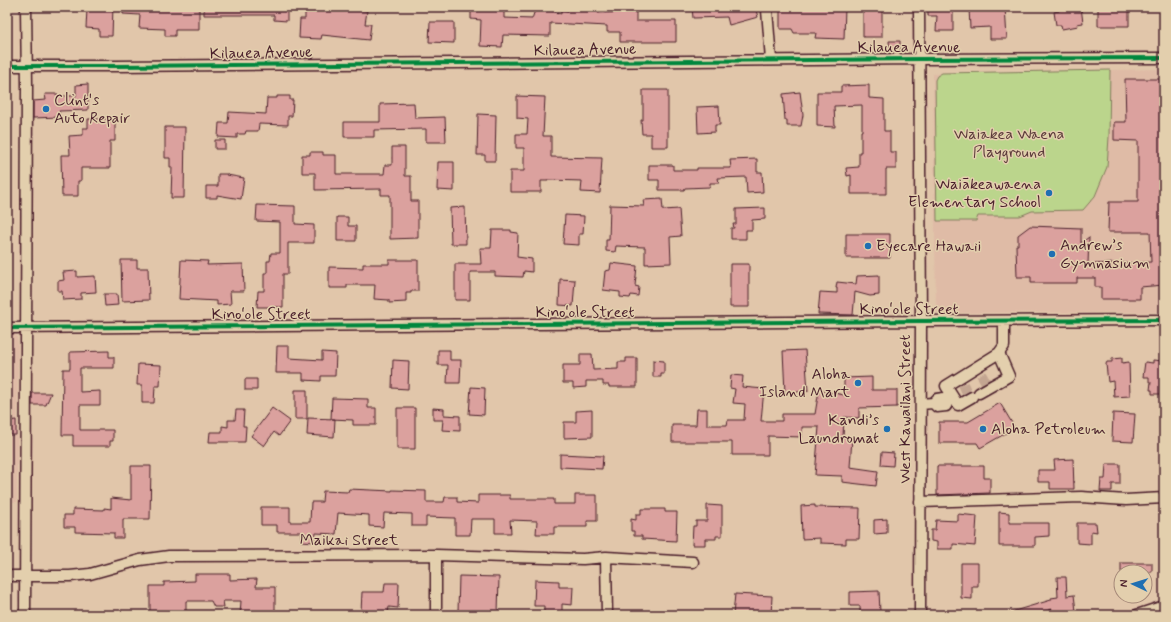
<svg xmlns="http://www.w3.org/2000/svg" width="1171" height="622" font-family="Mynerve,sans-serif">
  <rect width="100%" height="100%" fill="#e1c6aa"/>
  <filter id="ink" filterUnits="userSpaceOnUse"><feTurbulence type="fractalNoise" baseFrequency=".025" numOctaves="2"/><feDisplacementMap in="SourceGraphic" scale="8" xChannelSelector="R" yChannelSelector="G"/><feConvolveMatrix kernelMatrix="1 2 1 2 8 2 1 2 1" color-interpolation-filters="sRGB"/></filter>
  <g filter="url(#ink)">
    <path fill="#dfbba6" d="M7 7H12V55H7Z
      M1164 69V312L936 313 933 74Z
      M7 333H13L17 337 18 344 17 502H7Z"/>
    <path fill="#bbd58c" stroke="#827a5c" d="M1110 70 1109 137 1107 167 1095 196 1083 210 1032 211 1020 216H978L976 221H937L935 80 937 76 942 73Z"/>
    <path fill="#dba19e" stroke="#4a1f2b" d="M99 7H113L112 36H99V29L86 28 87 9H99Z
      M123 7H199V30H175V36H165V29L139 28 140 15 123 14Z
      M204 7H287V21L274 20V15H204Z
      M305 7H326L367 11 365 24H371L369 40 322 35 321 39 299 38 300 19H305Z
      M471 7H504V18L532 19 536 7H543L561 14V10L568 11V7H598V13L636 12V21H676V42H620V32H607V26L550 23V36L503 35 502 47 480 46 481 20 471 19Z
      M692 7H755L758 17 729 25 727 17 693 18Z
      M780 7H845L844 39 815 38 816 33H794L792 29H780Z
      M863 7 882 8V37H863Z
      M928 7H953V31H936L937 16H928Z
      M1005 7 1007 39H990V27L970 28 969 8Z
      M1073 7H1081L1083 23 1077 24 1078 26 1062 29 1061 25H1056L1054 12 1059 11V9Z
      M1098 7H1118V9H1129V26H1098Z
      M430 22H454V43L429 42Z
      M889 41H900V51L890 52Z
      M1125 79H1164V285L1140 287V299H1101V287H1095V278H1077V283H1031V277H1017L1016 245H1018V235L1030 226 1081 228V243L1089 237 1088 264 1151 262 1150 232H1108L1109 202H1138V141L1114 140V122H1126Z
      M88 84V110L59 111V117L33 118V101L46 100 45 94H58V96H76V85Z
      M869 85V98L884 99V131H890V152H896V169H886V194H851V175L847 176 846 168 859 167V152H861V131H862V105L834 106 835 127 817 126V92H841V86Z
      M643 90H668V147H651V134H642L641 120H643Z
      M800 92 803 115 801 126H787V120H785L783 94Z
      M277 96H290V100H293L292 116H288V125L259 124 258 131H246L245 134H237V138L218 137 219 123H228L229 112 266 114 267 98H277Z
      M517 96 545 97 543 136H551V157L602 158 600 193 581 192 582 181 548 180V181H541V192H510V171H524V148H516V134H527L528 119 517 118Z
      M414 103 415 118 445 117 446 142H426V129L374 130V137H344V122H380V104Z
      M719 106 720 125H715V132L698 133 697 107Z
      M478 114 496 115 495 161H485V155H477Z
      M88 119H115V141H110V168H81V181H78V196H62L61 155H70L69 136 83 135V128H88Z
      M165 127H185L184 198H171L172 167H170V158H165Z
      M215 140H225V149H215Z
      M392 147H405V176H411V201H418V238L390 239V195H381V189L315 190V173H302V155H310V152H323V155H336V174H384L385 165H392Z
      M757 159V172H762L763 192 747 193 746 177 718 178 719 183H710V187L685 188 684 190H659V180H649V165H673V170H697V168H731L730 160Z
      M438 162H454V191L437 190Z
      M218 174H227V175L244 178 241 199 217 195V198H206V186H218Z
      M662 199 663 210 679 209 681 236 670 237 671 263 645 264V247L616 246 615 252 606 251V240H609L610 205 644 206 643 200Z
      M257 205 295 206V224L314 225V243H288V274H283V307H257L258 291H264V273H267V261H270L271 253H280V222L256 221Z
      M465 207 466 244H451L450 208Z
      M765 208V219L752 220V230H746V239H731V228H734L733 224H736V209Z
      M565 215 584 216 583 234H579V245L563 244Z
      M337 217H348V226H356V241H337Z
      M492 230H511V232L518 233 517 257 532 259V272L524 271 523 277 495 276V272H470V300H455V264H481L480 248H491Z
      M846 234H890V258H846Z
      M121 260H137V268H148L149 300 122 301Z
      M181 260 208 261 207 265 243 264 244 291H230L231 304 217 305V301L179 299Z
      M389 260H418V291H411V293H406V302L389 303V300L374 299 375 285H347V288H329V267L363 268V264H389Z
      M611 263 637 266 635 286 639 287 638 296 631 295 630 298 620 297V292L603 290 605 271 610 270Z
      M730 264H749V307H730Z
      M77 271V277L95 276 96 292 81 293V299L63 300 62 291H58V281L64 280 63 272Z
      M879 275V295L870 296 855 292 853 315 818 314 820 292 837 293V288H836L837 282 856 284 857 276Z
      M560 279 575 280 573 306 559 305Z
      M104 294H117L118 305 105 306Z
      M277 346H289V358L322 360V352L336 353 335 376H321V381L303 380V373H276Z
      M438 350H450V360H461L460 383H447L448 365H438Z
      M805 350 808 391 785 393 783 351Z
      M109 351V357H114V368H80V392L100 391V405H80V430H113V441H110V446H73V435H62L63 369H70V352Z
      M580 354H592L593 370 618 369V362H626V358H637V387H609V385H603V381H586V387L573 388V383H563V365H580Z
      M1122 358V363L1129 362 1130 396 1114 397 1113 381 1108 382 1106 364 1107 362H1112V359Z
      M393 360 409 361 408 389 392 388Z
      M653 360 664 361V374H661V377H653Z
      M1153 360 1163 361 1164 363V394H1152V390H1150L1151 382H1149V377H1143L1145 362 1153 363Z
      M138 364 161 365 160 386H155L154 403H142V385H137Z
      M731 375 743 376 742 387 764 389 761 421H782V414H815L819 390 844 395V378L872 377V390H897V407L859 408V418L844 417 843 437 852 438 850 467 878 471 876 486 842 482V476L815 475 819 427H802V437L768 436V455H732V442H672V425H696L697 409H707V425H727L728 420H744L745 404 733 403 735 389 730 388Z
      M245 379H257V390H245Z
      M471 387 485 388 484 415 469 414Z
      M295 390H307V419H295Z
      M32 393H51L46 405H32Z
      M332 398 368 399V408H376V425H353V420L331 419Z
      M1000 403 1015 428 980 448 977 443H939V422H968Z
      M272 408 290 421 279 436 274 432 264 446 251 436Z
      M397 408H415V449H397Z
      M433 408 444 409V415L460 416V431L442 430 443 420H433Z
      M236 410H244L243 426H246L245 442H209L210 432H222V426L228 427V420H235Z
      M592 410V437L564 438V422H576V411Z
      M1113 413 1135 414 1133 442 1112 441Z
      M308 418 335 419 334 437 307 435Z
      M16 420V435H7V421Z
      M882 452 894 453 893 466 881 465Z
      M560 454 603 456 602 469 560 467Z
      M1073 459 1074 489H1050V482H1038V470H1055L1054 460Z
      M1106 464H1120V484H1112V491H1100L1101 479H1105Z
      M131 466H151L150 519H123V538H114V533L75 532V527H64V515H73V509L104 510V508L111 509V498L131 500Z
      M937 466H984V478H990V493L937 495Z
      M349 489 392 491V490L426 491V502H444L445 497H457V502L478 503V495H510V499H554V504H575V495H597V521H587V527H554V534H536L537 521 510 520 511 533H495V519H471L470 535H455V518L426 517V526H412V514L384 513 383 527 369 526V515L338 513 336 534 316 533 315 542 301 541V532H277V525H261V507H290V522H310L311 502H322L323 491 348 492Z
      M707 505 722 506V536H716V539H705V545H692L693 526H696V521H707Z
      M815 505V507L860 508 859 539H846V544L820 543V538L802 539 801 506Z
      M641 509H665V512H677L676 541 642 539V536H634V531H631V519L636 520V514H641Z
      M999 512 1009 513V523H1049V536L1035 537V546H999Z
      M958 514 977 516 975 546 953 544V549H937V542L931 541V530H935L936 520 958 521Z
      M887 519V533L874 534V520Z
      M1077 523H1096L1097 532 1091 531V544L1077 543Z
      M961 563H978V586H972V599L961 598Z
      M1121 563H1152V572H1121Z
      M195 574H230V580L257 579 256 587H275V615H240L241 601H223L224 607H214L211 601H186V615H150V586H164V582L195 581Z
      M459 576 499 577 498 613 458 612Z
      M1057 577H1066L1067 596 1074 595 1076 611 1053 614 1052 609 1033 615H1011V612L1051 600V598L1058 597Z
      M535 580 559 581V587H573L572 605 562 604V615H544V606H534Z
      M385 583H399L398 608 389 607 388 613 361 612 362 592H384Z
      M879 591 880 612 860 613V606H850V592Z
      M735 594 772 596 771 615H733Z"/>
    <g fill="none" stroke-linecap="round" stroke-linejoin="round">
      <path stroke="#c3a591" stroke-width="10" stroke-dasharray="10 5" stroke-linecap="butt" d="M981 374 987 384
        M963 384 968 395"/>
      <defs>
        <path id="minor" d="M769 7 767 10 771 60
          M919 7 921 321 920 615
          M7 66H116L919 59 1164 58
          M7 328 921 321 1164 320
          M979 393 1009 376 999 353 1004 346V321
          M972 397 958 405 946 386 999 353
          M921 404 933 403 937 399 944 398 948 401 946 406 937 407 933 403
          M920 502 1081 497 1126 500 1164 498
          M436 555V615
          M606 557 607 615
          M7 576H70L90 574 140 560 169 556 436 555 583 559 606 557 693 562
          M25 615 27 86 26 7
          M1137 615 1164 606"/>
      </defs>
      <use href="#minor" stroke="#4a1f2b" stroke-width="13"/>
      <use href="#minor" stroke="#e3cfad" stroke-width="10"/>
      <defs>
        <path id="cycleway" d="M7 66H116L919 59 1164 58
          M7 328 921 321 1164 320"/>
      </defs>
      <use href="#cycleway" stroke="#e3cfad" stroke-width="6"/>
      <use href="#cycleway" stroke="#00873e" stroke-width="4"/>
    </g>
  </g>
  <g fill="#1f6fb2" stroke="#e3cfad" stroke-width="1.5">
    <circle cx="46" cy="109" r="4"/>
    <circle cx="1049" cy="193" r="4"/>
    <circle cx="868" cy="246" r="4"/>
    <circle cx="1052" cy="254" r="4"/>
    <circle cx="858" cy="383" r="4"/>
    <circle cx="887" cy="429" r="4"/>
    <circle cx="983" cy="429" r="4"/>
  </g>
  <g text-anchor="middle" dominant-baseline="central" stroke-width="3" stroke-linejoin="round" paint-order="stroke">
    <g font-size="16" fill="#4a1f2b" stroke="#e3cfad">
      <text x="909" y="47">Kilauea Avenue</text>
      <text transform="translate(585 50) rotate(-1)">Kilauea Avenue</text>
      <text transform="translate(261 53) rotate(-1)">Kilauea Avenue</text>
      <text x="909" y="309">Kinoʻole Street</text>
      <text x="585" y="312">Kinoʻole Street</text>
      <text x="261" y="314">Kinoʻole Street</text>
      <text transform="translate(905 409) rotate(-90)">West Kawailani Street</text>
      <text x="349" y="540">Maikai Street</text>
    </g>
    <g font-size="16" fill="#4a1f2b" stroke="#e3cfad" text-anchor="start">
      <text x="54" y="100">Clint's<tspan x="54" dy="18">Auto Repair</tspan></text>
      <text x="1041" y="184" text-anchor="end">Waiākeawaena<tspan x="1041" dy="18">Elementary School</tspan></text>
      <text x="1060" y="245">Andrew’s<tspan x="1060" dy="18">Gymnasium</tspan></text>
      <text x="876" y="246">Eyecare Hawaii</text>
      <text x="850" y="374" text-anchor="end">Aloha<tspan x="850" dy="18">Island Mart</tspan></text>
      <text x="879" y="420" text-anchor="end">Kandi’s<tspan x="879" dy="18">Laundromat</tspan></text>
      <text x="991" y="429">Aloha Petroleum</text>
    </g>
    <g font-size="16" fill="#5b3a3a" stroke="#e3cfad">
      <text x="1009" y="134">Waiakea Waena<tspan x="1009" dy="18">Playground</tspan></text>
    </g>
  </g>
  <rect width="1171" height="622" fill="none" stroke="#e3cfad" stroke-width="24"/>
  <rect x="12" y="12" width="1147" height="598" fill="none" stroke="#4a1f2b" stroke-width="1.5" filter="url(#ink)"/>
  <g transform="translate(1133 584) rotate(274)"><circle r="19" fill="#e3cfad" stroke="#a68979"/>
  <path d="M0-3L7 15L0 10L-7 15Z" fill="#1f6fb2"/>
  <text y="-6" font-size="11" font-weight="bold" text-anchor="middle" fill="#4a1f2b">N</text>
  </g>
</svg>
